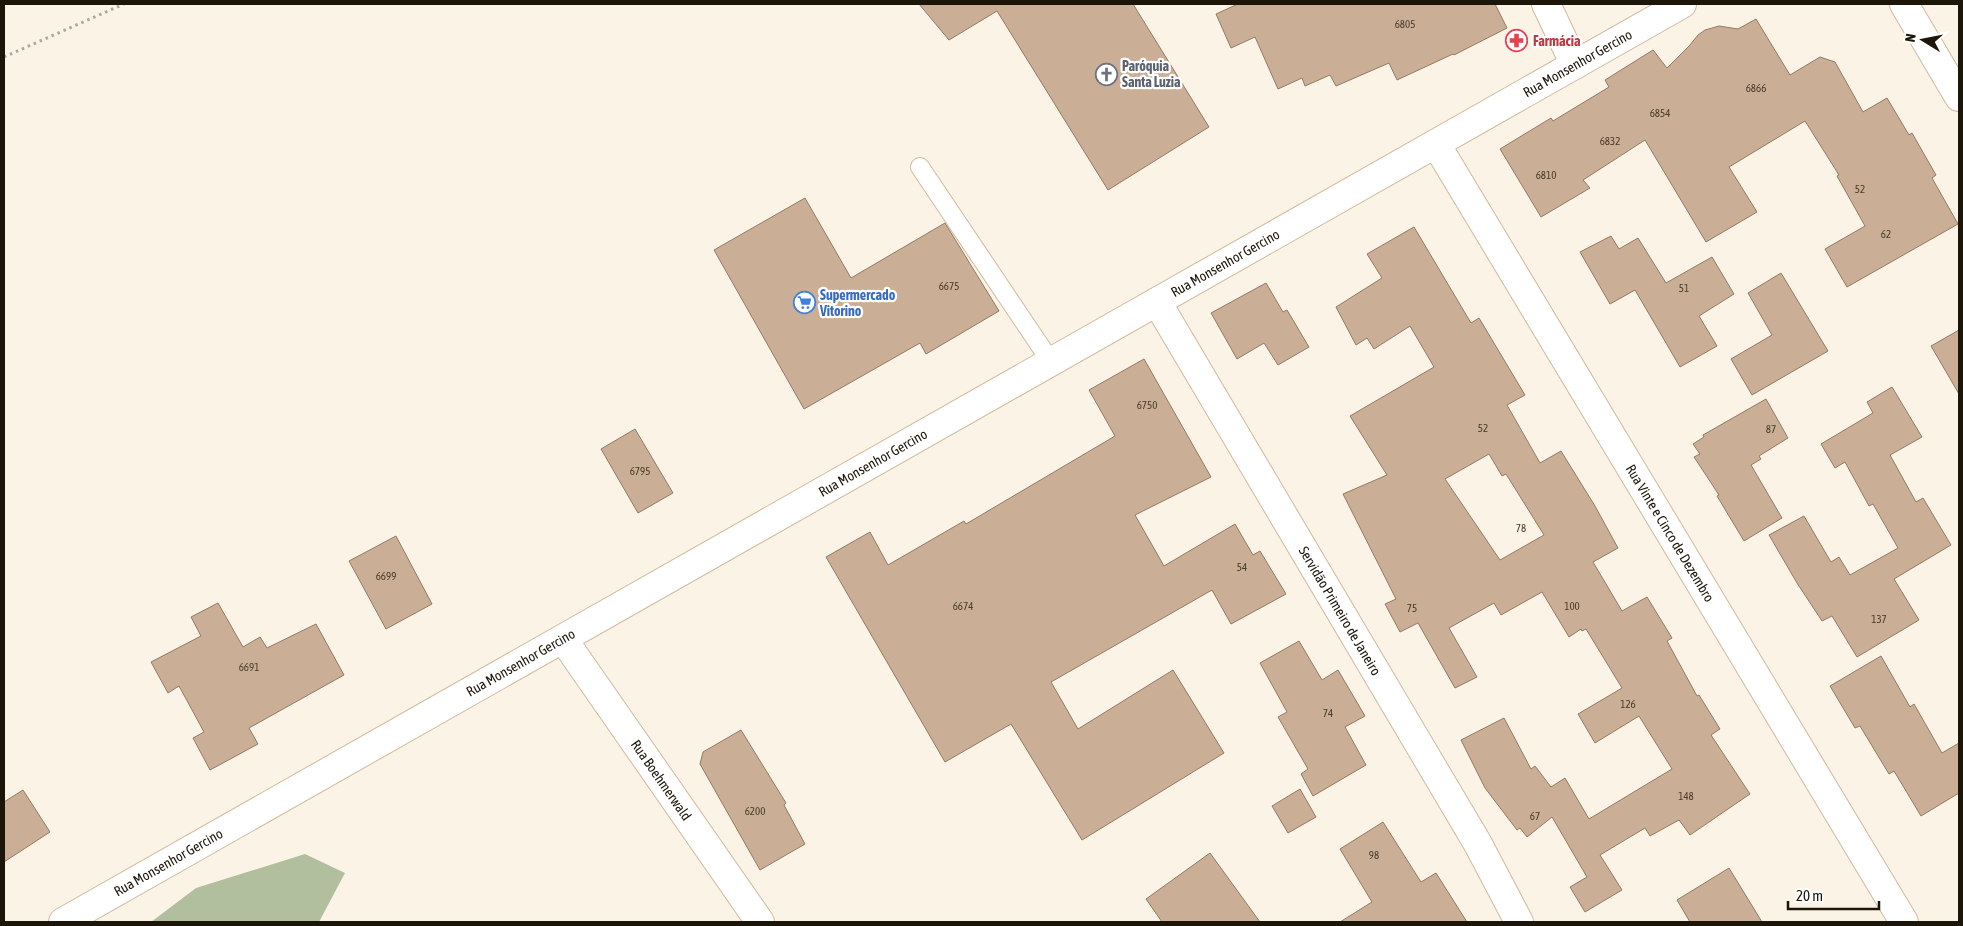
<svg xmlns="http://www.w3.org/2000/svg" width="1963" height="926" font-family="'Asap Condensed',sans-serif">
  <rect width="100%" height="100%" fill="#fcf3e7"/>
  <path fill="#b1bf9f" d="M305 854 345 873 319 922H151L196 888Z"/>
  <path fill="#caaf96" stroke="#937a63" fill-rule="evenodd" d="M919 4H1133L1209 127 1108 190 997 11 949 40Z
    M1238 4H1495L1507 28 1454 55 1453 54 1397 80 1389 63 1336 86 1330 75 1305 86 1302 78 1278 89 1255 37 1231 48 1216 14Z
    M1756 19 1790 75 1820 57 1835 62 1863 112 1887 98 1909 135 1912 133 1936 175 1932 178 1958 224 1847 287 1825 249 1865 226 1837 176 1839 175 1805 121 1729 167 1757 212 1706 242 1645 140 1583 180 1590 188 1541 217 1500 149 1551 118 1553 121 1609 87 1605 80 1653 50 1667 68 1689 46 1698 35 1705 30 1719 26 1738 29Z
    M805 198 851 278 945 223 999 311 926 354 920 343 804 409 714 250Z
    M1414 227 1471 323 1479 318 1525 395 1507 405 1540 463 1561 451 1595 506 1618 548 1593 562 1622 611 1647 597 1672 638 1667 641 1697 696 1699 695 1720 729 1711 735 1750 794 1690 835 1679 820 1650 836 1645 828 1600 855 1622 890 1585 912 1570 887 1587 877 1552 817 1527 837 1520 828 1517 830 1485 788 1461 740 1504 718 1531 769 1535 766 1551 787 1565 778 1589 819 1672 769 1639 716 1595 743 1578 714 1622 688 1586 629 1582 631 1581 629 1569 637 1542 592 1501 615 1494 603 1449 628 1477 677 1455 688 1418 623 1400 632 1385 604 1396 599 1343 494 1387 475 1350 416 1434 367 1410 326 1374 349 1367 338 1356 345 1336 307 1382 278 1367 254ZM1489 454 1502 476 1506 474 1544 535 1500 560 1445 479Z
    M1611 236 1619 249 1638 238 1666 283 1712 257 1734 294 1699 316 1717 346 1680 367 1635 290 1610 304 1580 252Z
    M1781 273 1828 351 1752 395 1731 359 1772 335 1748 293Z
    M1266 283 1283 312 1287 310 1309 347 1278 365 1264 343 1237 359 1211 313Z
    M1959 330V394L1931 346Z
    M1144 359 1211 477 1135 515 1164 566 1235 524 1253 555 1260 551 1286 594 1231 624 1212 590 1051 682 1078 729 1173 670 1224 753 1082 840 1011 724 945 762 826 557 870 532 888 565 964 521 966 524 1115 436 1089 390Z
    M1892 387 1922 437 1890 455 1916 502 1923 498 1951 545 1894 579 1919 620 1857 657 1832 616 1822 621 1797 583 1769 535 1804 516 1831 562 1839 557 1850 575 1898 548 1873 504 1869 506 1845 462 1835 468 1821 444 1873 413 1867 402Z
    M1766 399 1788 438 1759 456 1761 459 1751 465 1782 518 1744 541 1717 496 1719 495 1694 457 1700 454 1693 444 1704 437 1703 435Z
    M635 429 673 493 638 513 601 449Z
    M396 536 432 604 386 629 349 561Z
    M218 603 243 647 260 637 267 648 316 624 344 675 249 728 258 744 210 770 193 738 204 732 179 686 168 693 151 662 201 636 191 617Z
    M1299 641 1322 680 1338 670 1365 716 1345 727 1366 765 1313 796 1301 774 1308 769 1278 717 1287 712 1260 663Z
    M1881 656 1910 707 1914 704 1942 753 1959 743V793L1921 816 1894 771 1889 774 1860 726 1855 728 1830 686Z
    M741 730 786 803 784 805 805 844 760 870 700 764 703 752Z
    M1300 789 1316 817 1288 833 1272 806Z
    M23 790 50 832 4 862V802Z
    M1383 822 1421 882 1436 873 1467 922H1340L1372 902 1340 849Z
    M1210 853 1260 922H1162L1146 899Z
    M1729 868 1762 922H1690L1677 900Z"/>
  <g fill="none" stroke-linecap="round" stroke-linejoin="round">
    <defs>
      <path id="lane" d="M920 167 1051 362"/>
      <g id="street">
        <path d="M1546 4 1575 65"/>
        <path id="s1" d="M1436 144 1904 922"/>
        <path id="s2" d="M1157 302 1478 844 1519 922"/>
        <path id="s3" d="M563 639 760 922"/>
      </g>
      <path id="secondary" d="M1904 4 1959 97"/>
      <g id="primary">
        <path id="s4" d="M63 922 1682 4"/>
      </g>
    </defs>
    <use href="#lane" stroke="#cfba9e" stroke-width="20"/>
    <use href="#street" stroke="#cfba9e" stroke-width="30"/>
    <use href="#secondary" stroke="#cfba9e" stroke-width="30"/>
    <use href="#primary" stroke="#cfba9e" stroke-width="30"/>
    <path stroke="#afa79b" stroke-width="3" stroke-dasharray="2.5 4" stroke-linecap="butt" d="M4 57 124 4"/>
    <use href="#lane" stroke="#fff" stroke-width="18"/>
    <use href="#street" stroke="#fff" stroke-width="28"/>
    <use href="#secondary" stroke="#fff" stroke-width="28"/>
    <use href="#primary" stroke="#fff" stroke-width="28"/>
  </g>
  <defs>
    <symbol id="pharmacy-ring" viewBox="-11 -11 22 22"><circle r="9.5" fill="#fff" stroke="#e0444e" stroke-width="1.5"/><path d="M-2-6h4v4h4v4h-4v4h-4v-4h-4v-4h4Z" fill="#e0444e"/></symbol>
    <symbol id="church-ring" viewBox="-11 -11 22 22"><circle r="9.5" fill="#fff" stroke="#6b7280" stroke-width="1.5"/><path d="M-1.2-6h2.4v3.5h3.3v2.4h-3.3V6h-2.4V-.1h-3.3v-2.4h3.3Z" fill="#6b7280"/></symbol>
    <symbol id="supermarket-ring" viewBox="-11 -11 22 22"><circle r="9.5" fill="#fff" stroke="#3f7fe0" stroke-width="1.5"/><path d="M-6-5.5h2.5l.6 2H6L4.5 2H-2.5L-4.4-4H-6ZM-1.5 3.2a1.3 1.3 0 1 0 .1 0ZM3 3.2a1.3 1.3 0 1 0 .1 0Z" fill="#3f7fe0"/></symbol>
  </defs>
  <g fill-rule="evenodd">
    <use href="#pharmacy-ring" x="1504" y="28" width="25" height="25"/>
    <use href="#church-ring" x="1094" y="62" width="25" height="25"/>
    <use href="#supermarket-ring" x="792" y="290" width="25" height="25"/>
  </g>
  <g text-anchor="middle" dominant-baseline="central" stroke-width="4.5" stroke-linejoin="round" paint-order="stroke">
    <g font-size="11" fill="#483c2d">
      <text x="1405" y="24">6805</text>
      <text x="1756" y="88">6866</text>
      <text x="1660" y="113">6854</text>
      <text x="1610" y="141">6832</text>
      <text x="1546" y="175">6810</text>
      <text x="1860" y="189">52</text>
      <text x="1886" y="234">62</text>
      <text x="949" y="286">6675</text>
      <text x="1684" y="288">51</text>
      <text x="1147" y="405">6750</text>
      <text x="1483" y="428">52</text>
      <text x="1771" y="429">87</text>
      <text x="640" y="471">6795</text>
      <text x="1521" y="528">78</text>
      <text x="1242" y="567">54</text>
      <text x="386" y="576">6699</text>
      <text x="963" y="606">6674</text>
      <text x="1572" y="606">100</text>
      <text x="1412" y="608">75</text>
      <text x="1879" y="619">137</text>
      <text x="249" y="667">6691</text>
      <text x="1628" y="704">126</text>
      <text x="1328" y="713">74</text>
      <text x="1686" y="796">148</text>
      <text x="755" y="811">6200</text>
      <text x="1535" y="816">67</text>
      <text x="1374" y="855">98</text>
    </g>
    <g font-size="14" font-weight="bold" fill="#be3a42" stroke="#fff" text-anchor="start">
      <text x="1533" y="41">Farmácia</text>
    </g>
    <g font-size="14" fill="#1c150a" stroke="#fff">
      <text stroke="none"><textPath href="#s4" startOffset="1741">Rua Monsenhor Gercino</textPath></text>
      <text stroke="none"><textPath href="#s4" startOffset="1336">Rua Monsenhor Gercino</textPath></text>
      <text stroke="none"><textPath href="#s4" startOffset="931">Rua Monsenhor Gercino</textPath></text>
      <text stroke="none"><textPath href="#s1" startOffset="454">Rua Vinte e Cinco de Dezembro</textPath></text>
      <text stroke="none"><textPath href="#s2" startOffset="359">Servidão Primeiro de Janeiro</textPath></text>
      <text stroke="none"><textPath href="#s4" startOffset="526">Rua Monsenhor Gercino</textPath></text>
      <text stroke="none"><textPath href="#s3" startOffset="172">Rua Boehmerwald</textPath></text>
      <text stroke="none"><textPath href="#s4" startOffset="121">Rua Monsenhor Gercino</textPath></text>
    </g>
    <g font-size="14" font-weight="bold" fill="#5b616d" stroke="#fff" text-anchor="start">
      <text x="1122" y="66">Paróquia<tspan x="1122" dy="16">Santa Luzia</tspan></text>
    </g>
    <g font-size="14" font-weight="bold" fill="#366cbe" stroke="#fff" text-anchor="start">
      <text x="820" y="295">Supermercado<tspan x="820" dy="16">Vitorino</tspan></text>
    </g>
  </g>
  <rect width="1963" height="926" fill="none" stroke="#1c150a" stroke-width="10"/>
  <g transform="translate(1923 40) rotate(280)" stroke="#ffffff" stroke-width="4" paint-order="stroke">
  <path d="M0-4L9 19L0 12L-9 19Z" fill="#1c150a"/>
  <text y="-8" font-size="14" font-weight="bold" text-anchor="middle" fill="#1c150a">N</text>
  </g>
  <path d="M1788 901v8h91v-8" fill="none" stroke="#1c150a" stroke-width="2.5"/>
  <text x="1796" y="901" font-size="15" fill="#1c150a" stroke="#ffffff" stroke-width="4" paint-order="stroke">20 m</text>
</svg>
